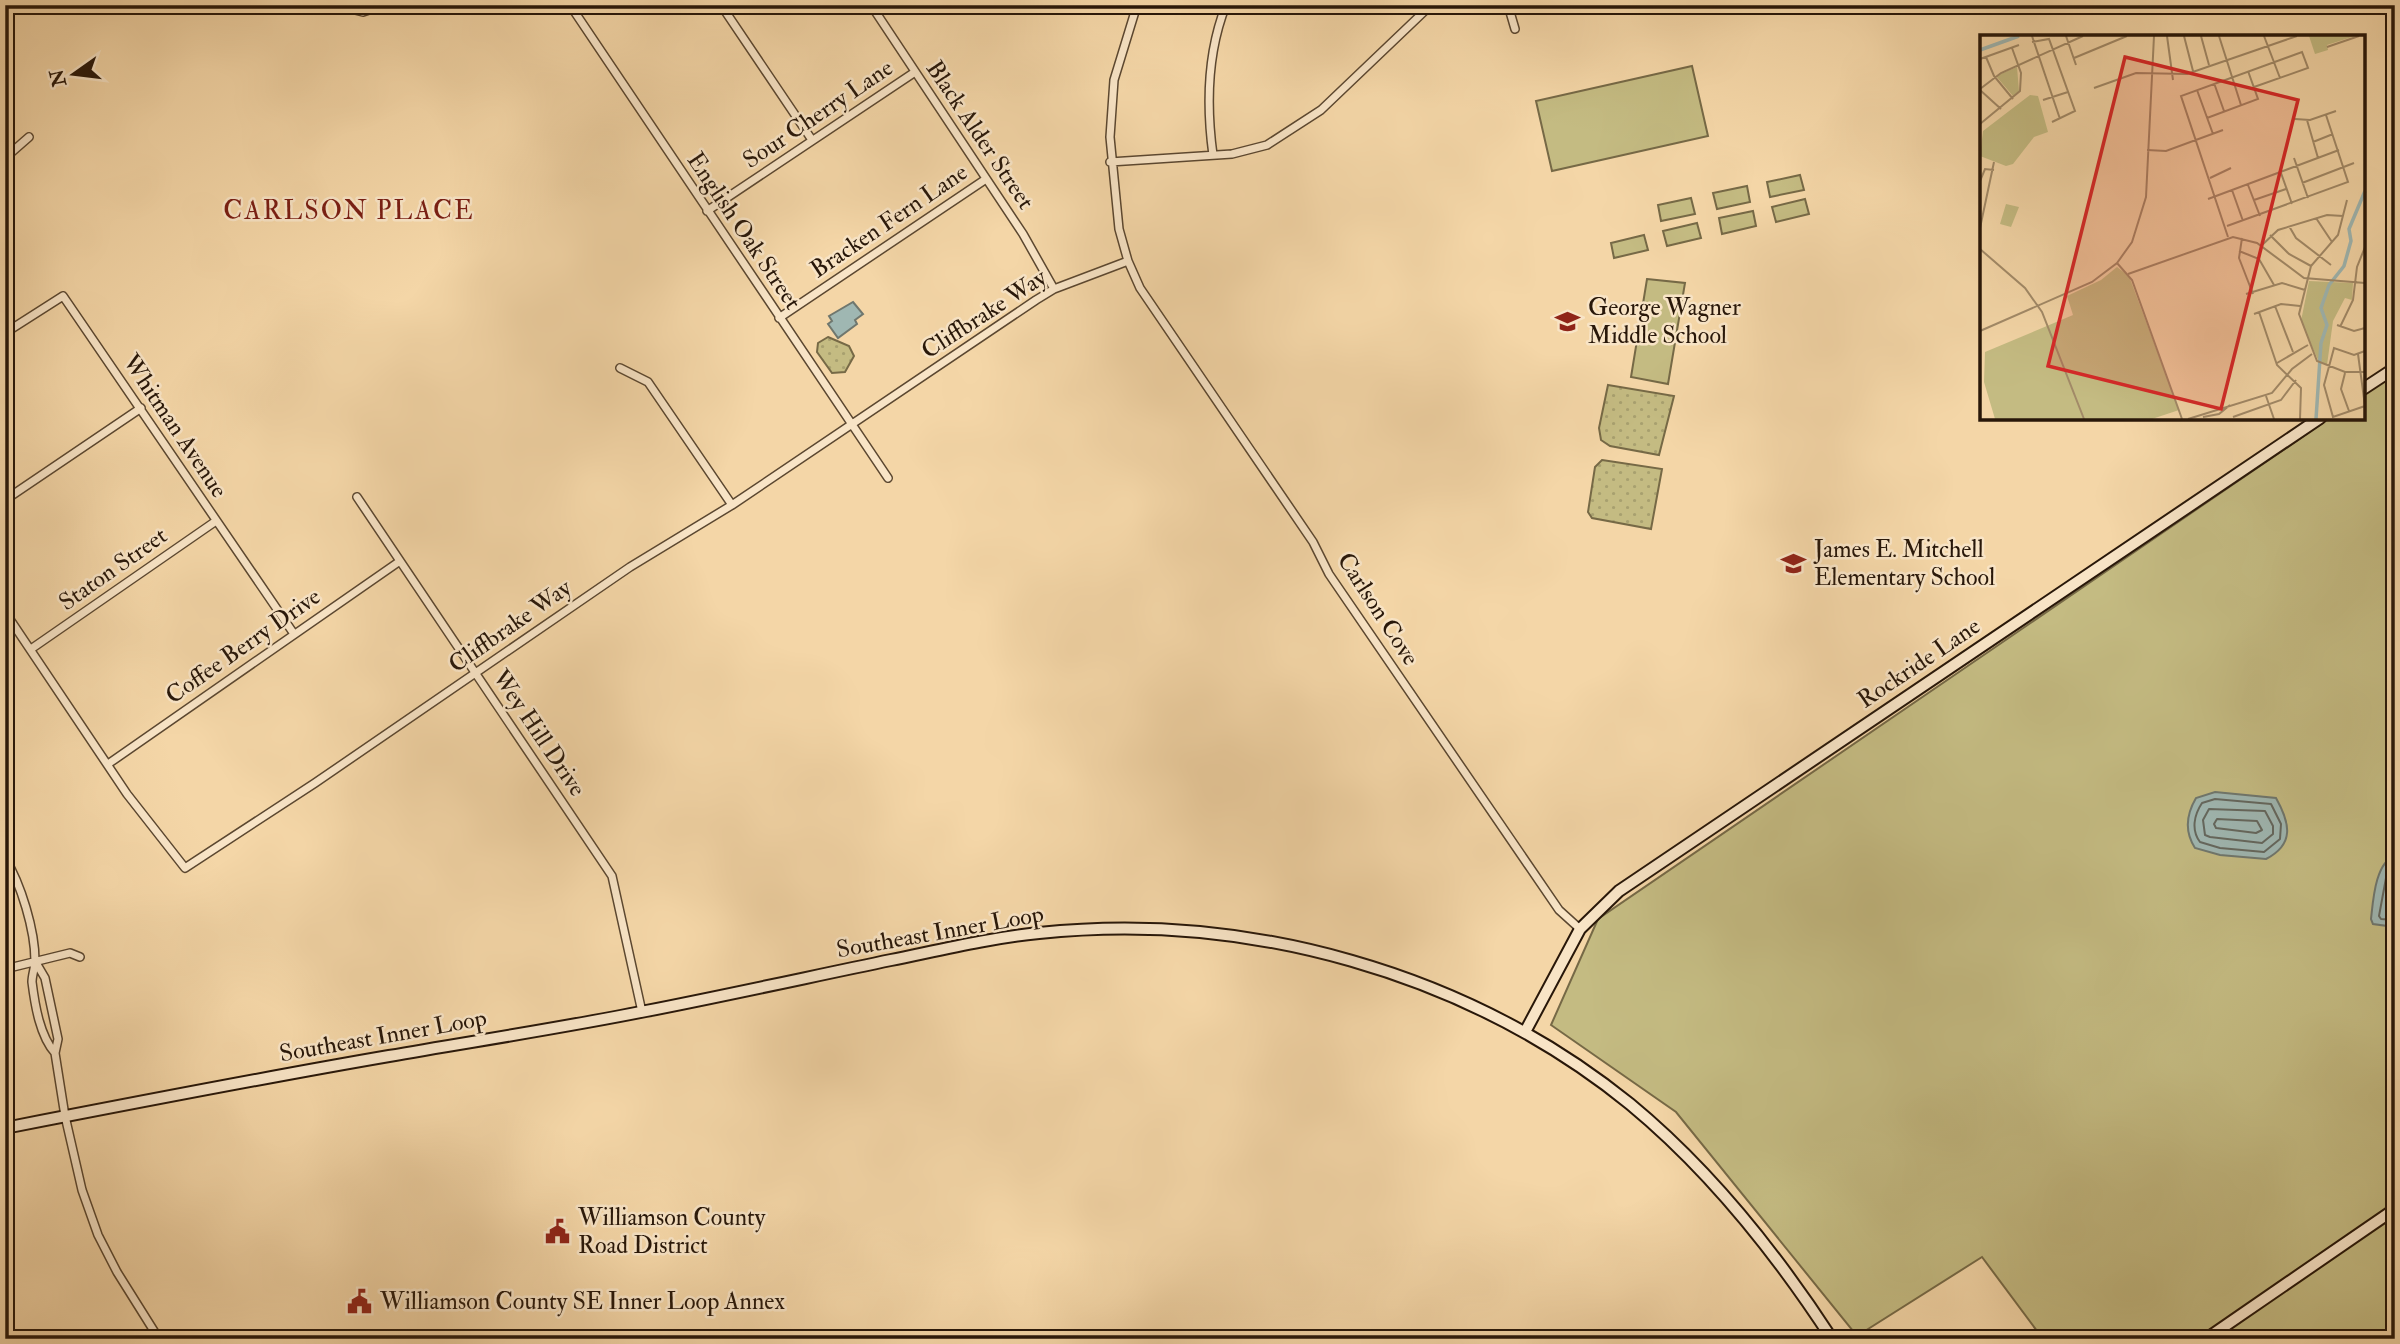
<svg xmlns="http://www.w3.org/2000/svg" width="2400" height="1344" font-family="'IM FELL Double Pica',serif">
  <defs>
    <pattern id="park-dots" width="8" height="8" patternUnits="userSpaceOnUse" patternTransform="scale(1.75)"><rect width="8" height="8" fill="#c4bb82"/><path d="M2 2h.1M6 6h.1" fill="none" stroke="#a8a06f" stroke-width="1.8" stroke-linecap="round"/></pattern>
  </defs>
  <rect width="100%" height="100%" fill="#f4d6a7"/>
  <filter id="stains"><feTurbulence type="fractalNoise" baseFrequency=".00286" numOctaves="4"/><feColorMatrix values="0 0 0 0 .2 0 0 0 0 .09 0 0 0 0 .02 0 0 0 .5 -.17"/></filter>
  <radialGradient id="worn" r=".72"><stop offset=".6" stop-color="#630" stop-opacity="0"/><stop offset="1" stop-color="#630" stop-opacity=".3"/></radialGradient>
  <path fill="#c4bb82" stroke="#766946" stroke-width="2" d="M1692 66 1708 136 1552 171 1536 101Z
    M1800 175 1804 190 1770 197 1767 182Z
    M1747 186 1750 202 1717 209 1713 193Z
    M1691 198 1695 214 1661 221 1658 205Z
    M1805 199 1809 214 1776 222 1772 207Z
    M1753 211 1756 226 1722 234 1719 218Z
    M1697 223 1701 238 1667 246 1663 231Z
    M1644 235 1648 250 1614 258 1611 243Z
    M1647 279 1685 283 1668 384 1631 377Z
    M2395 374V1339H2043L1982 1257 1857 1336 1676 1112 1551 1025 1598 919 2330 418H2363V395Z"/>
  <path fill="url(#park-dots)" stroke="#766946" stroke-width="2" d="M828 337 849 346 854 356 845 372 832 373 817 352 818 343Z
    M1608 385 1674 396 1659 455 1610 446 1601 440 1599 428Z
    M1602 460 1662 469 1651 529 1592 518 1588 512 1595 467Z"/>
  <path fill="#9fb7b2" stroke="#6f776e" stroke-width="2" d="M853 302 863 314 855 320 857 324 838 338 828 324 832 321 829 316Z
    M2215 792 2276 798C2290 823 2295 844 2266 859L2220 855 2195 848C2184 831 2186 815 2196 798Z
    M2395 856V927L2373 924 2371 919C2373 902 2375 862 2395 856Z"/>
  <g fill="none" stroke-linecap="round" stroke-linejoin="round">
    <path stroke="#64675e" stroke-width="2" d="M2215 799 2271 804 2281 824 2280 839 2264 852 2220 848 2200 842C2191 830 2194 815 2202 803Z
      M2209 809 2265 811 2273 826V834L2262 843 2210 837 2205 835 2203 820Z
      M2217 819 2257 821 2262 830 2256 833 2216 828 2214 824Z
      M2395 863 2386 878 2379 916 2381 919 2395 920"/>
    <defs>
      <path id="street" d="M335 5 363 12 384 5
        M570 5 888 478
        M721 5 812 140
        M871 5 1023 234 1054 289
        M1137 5 1114 80 1110 137 1119 229 1128 261 1140 288 1313 542 1329 574 1559 910 1580 929
        M1508 5 1515 29
        M2393 5 2395 7
        M1213 155C1206 104 1207 53 1226 5
        M5 158 29 137
        M1110 162 1232 154 1267 145 1321 110 1431 5
        M707 211 915 72
        M779 318 986 179
        M5 333 63 296 294 634
        M620 368 648 382 732 505
        M357 497 612 876 642 1012
        M5 500 141 408
        M5 612 127 794 185 868 315 783 630 567 732 505 1036 300 1054 289 1128 261
        M31 649 216 521
        M108 764 400 561
        M5 858C21 884 35 930 35 961 35 968 32 975 32 982 35 1006 40 1036 55 1053
        M35 961 45 978 58 1039 55 1053 65 1116 82 1190 98 1235 117 1272 159 1339
        M5 969 70 953 80 957"/>
      <path id="secondary" d="M2363 389 2395 368
        M1525 1032 1580 929 1619 891 2320 418
        M5 1128C133 1103 261 1078 389 1056 475 1041 561 1028 646 1011 728 995 809 977 891 960 940 950 989 938 1039 933 1247 911 1467 972 1630 1104 1710 1170 1776 1253 1832 1339
        M2206 1339 2395 1209"/>
    </defs>
    <use href="#street" stroke="#5b4730" stroke-width="10"/>
    <use href="#secondary" stroke="#281709" stroke-width="14"/>
    <use href="#street" stroke="#f8e4c6" stroke-width="7"/>
    <use href="#secondary" stroke="#f8e4c6" stroke-width="10"/>
  </g>
  <defs>
    <symbol id="school-bare" viewBox="-9 -9 18 18"><path d="M0-5L7-2L0 1L-7-2ZM-4 1L0 2.5L4 1V4Q0 6-4 4Z" fill="#8f2418" stroke="#f8e4c6" stroke-width="2.5" paint-order="stroke"/></symbol>
    <symbol id="civic-bare" viewBox="-9 -9 18 18"><path d="M-.6-6.5H3V-4.5H.6V-3L4-1V1h2V6H-6V1h2V-1L-.6-3ZM-1.2 2.5V6h2.4V2.5Z" fill="#8f2418" stroke="#f8e4c6" stroke-width="2.5" paint-order="stroke"/></symbol>
  </defs>
  <g fill-rule="evenodd">
    <use href="#school-bare" x="1550" y="304" width="35" height="35"/>
    <use href="#school-bare" x="1776" y="546" width="35" height="35"/>
    <use href="#civic-bare" x="540" y="1214" width="35" height="35"/>
    <use href="#civic-bare" x="342" y="1284" width="35" height="35"/>
  </g>
  <g text-anchor="middle" dominant-baseline="central" stroke-width="5" stroke-linejoin="round" paint-order="stroke">
    <g font-size="24" fill="#281709" stroke="#f8e4c6">
      <text transform="translate(818 114) rotate(-34)">Sour Cherry Lane</text>
      <text transform="translate(980 135) rotate(56)">Black Alder Street</text>
      <text transform="translate(889 221) rotate(-34)">Bracken Fern Lane</text>
      <text transform="translate(744 231) rotate(56)">English Oak Street</text>
      <text transform="translate(984 314) rotate(-33)">Cliffbrake Way</text>
      <text transform="translate(175 426) rotate(56)">Whitman Avenue</text>
      <text transform="translate(113 569) rotate(-35)">Staton Street</text>
      <text transform="translate(1378 609) rotate(57)">Carlson Cove</text>
      <text transform="translate(510 626) rotate(-35)">Cliffbrake Way</text>
      <text transform="translate(243 646) rotate(-35)">Coffee Berry Drive</text>
      <text transform="translate(1919 663) rotate(-34)">Rockride Lane</text>
      <text transform="translate(539 733) rotate(56)">Wey Hill Drive</text>
      <text transform="translate(940 932) rotate(-10)">Southeast Inner Loop</text>
      <text transform="translate(383 1036) rotate(-10)">Southeast Inner Loop</text>
    </g>
    <g font-size="24" fill="#281709" stroke="#f8e4c6" text-anchor="start">
      <text x="1588" y="307">George Wagner<tspan x="1588" dy="28">Middle School</tspan></text>
      <text x="1814" y="549">James E. Mitchell<tspan x="1814" dy="28">Elementary School</tspan></text>
      <text x="578" y="1217">Williamson County<tspan x="578" dy="28">Road District</tspan></text>
      <text x="380" y="1301">Williamson County SE Inner Loop Annex</text>
    </g>
    <g font-size="26" letter-spacing="2" fill="#7a1f14" stroke="#f8e4c6">
      <text x="349" y="211">CARLSON PLACE</text>
    </g>
  </g>
  <g transform="translate(1980 35)">
    <rect width="385" height="385" fill="#f4d6a7"/>
    <path d="M26 169 39 172 31 192 20 189ZM137 232 149 241 199 375 172 384H15L4 347 5 317 93 280 87 261 121 245Z" fill="#c4bb82"/>
    <path d="M50 60 58 61 68 97 54 102 33 129 26 131 0 121 3 96Z" fill="#c4bb82"/>
    <path d="M329 1H375L347 10 348 15 335 19ZM37 32 39 56 33 61 16 41ZM329 246 373 248 372 265 365 263 353 286 347 330 338 325 321 286Z" fill="#c4bb82"/>
    <path fill="none" stroke="#9fb7b2" stroke-width="3.5" d="M0 15 39 1M336 384 341 308 347 290 341 273 349 250 364 231 371 206 369 194 385 156"/>
    <path fill="none" stroke="#a28a68" stroke-width="2" d="M52 1 80 84M86 1 96 30M187 1 193 45M204 1 213 36M221 1 229 30M239 1 261 70M284 1 300 43M52 7 69 4 95 76 72 87M347 12 379 1M6 22 14 41 33 64M94 23 147 1M0 24 39 10M234 48 244 76M114 53 156 38 207 39 317 1M0 54 21 38 103 1M0 55 21 74M217 55 233 99M63 65 88 57M227 83 278 64 268 36M315 84 330 85 356 76M327 85 338 123M0 89 40 56 41 38 32 13M333 107 353 99M167 115 186 116 243 95M314 123 328 163M301 138 312 169M230 143 251 133M0 146 5 134 14 135M322 148 374 128M268 150 280 181M252 155 263 186M228 164 359 115M274 165 306 154M367 165 358 200 331 231 319 279 337 326 365 337H385M336 183 352 207M247 191 368 147 346 80M309 191 316 203 351 230M0 193 14 127M290 200 309 219 331 231M248 202 201 61 322 17 328 33 274 52M262 203 259 223 273 259M281 211 298 195 347 180 363 181M0 214 45 253 62 277 104 384M259 216 279 224 294 250M137 228 152 245 202 384M148 239 253 202 277 208 324 243 385 248M266 259 302 248 325 255M295 271 313 317M279 277 297 330 321 353 320 384M274 279 301 269 320 271M357 290 374 296 385 293M360 292 373 265 377 232 385 212M0 296 112 247 137 228 152 207 166 162 174 1M378 319 385 371 353 382 344 350 354 313 374 320 385 316M297 328 328 310M365 338 361 354 369 376M286 361 294 384M223 382 239 379 250 370M253 382 301 365 316 345M208 384 292 358 312 334 332 319"/>
    <path fill="#d62828" fill-opacity="0.15" stroke="#d62828" stroke-width="3.5" d="M145 22 318 65 241 374 68 331Z"/>
    <rect width="385" height="385" fill="none" stroke="#281709" stroke-width="3.5"/>
  </g>
  <rect width="2400" height="1344" fill="none" stroke="#f4d6a7" stroke-width="28"/>
  <rect x="7" y="7" width="2386" height="1330" fill="none" stroke="#281709" stroke-width="3.5"/>
  <rect x="14" y="14" width="2372" height="1316" fill="none" stroke="#281709" stroke-width="2"/>
  <g transform="translate(74 74) rotate(256)" stroke="#f8e4c6" stroke-width="5" paint-order="stroke">
  <path d="M0-5L12 26L0 18L-12 26Z" fill="#281709"/>
  <text y="-10" font-size="19" font-weight="bold" text-anchor="middle" fill="#281709">N</text>
  </g>
  <rect width="100%" height="100%" filter="url(#stains)"/>
  <rect width="100%" height="100%" fill="url(#worn)"/>
</svg>
